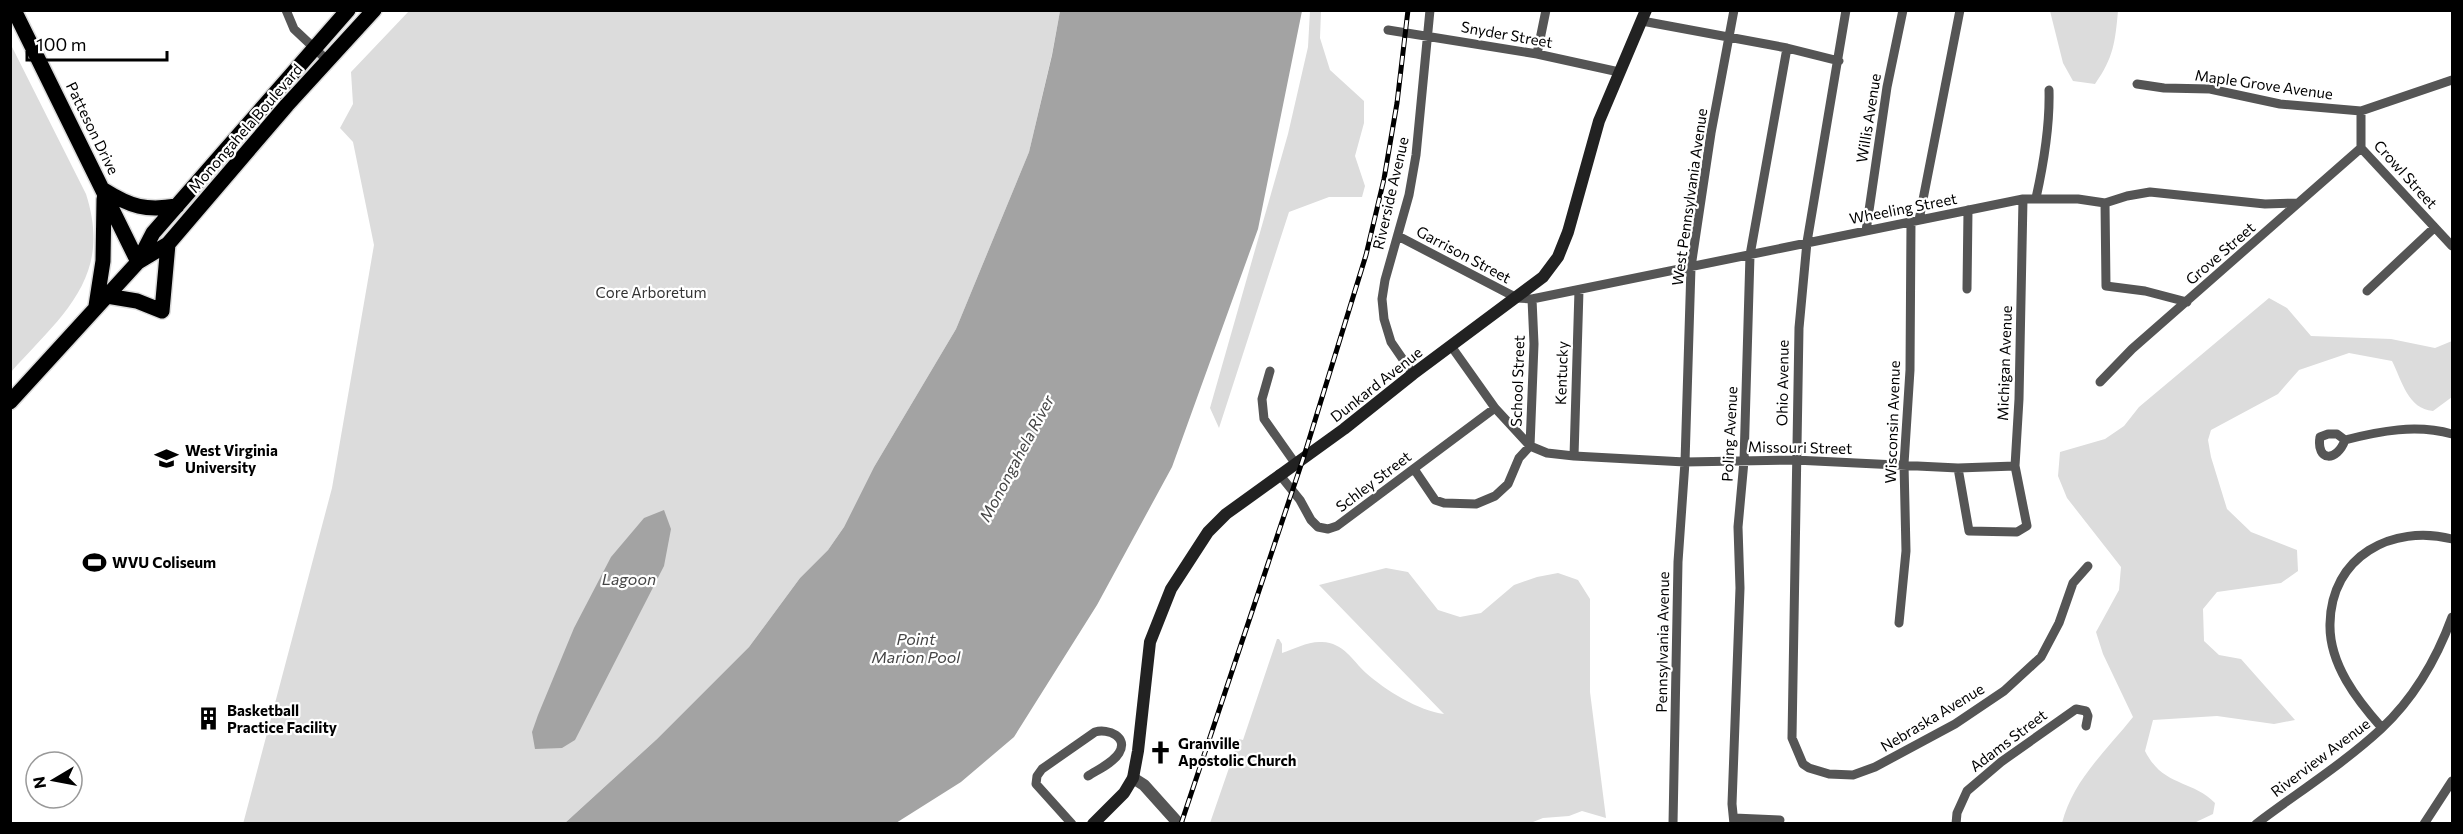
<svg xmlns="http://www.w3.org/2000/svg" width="2463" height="834" font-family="Commissioner,sans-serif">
  <rect width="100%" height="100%" fill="#fff"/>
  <path fill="#dcdcdc" d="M409 11H1060L1052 54 1029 152 956 329 874 467 844 527 828 550 800 578 749 647 657 739 565 823 243 824 332 488 374 245 353 142 340 128 353 104 351 72Z
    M1310 11H1321L1320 38 1330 70 1364 101V123L1355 156 1365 186 1362 197H1329L1289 212 1219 428 1210 408 1288 134 1308 47Z
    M2050 11H2118C2115 42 2114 57 2095 84L2073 81 2063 63Z
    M10 43 86 194C113 278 62 315 11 372Z
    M2269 298 2287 308 2311 336 2391 339 2435 348 2452 341V397L2433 411C2408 409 2402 381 2392 361L2349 353 2299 370 2278 394 2211 430 2208 440 2211 457 2227 509 2251 532 2297 550 2298 571 2281 583 2217 592 2203 609 2204 641 2219 655 2241 659 2295 720 2274 724 2217 716 2153 720 2145 751C2163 787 2191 779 2215 803L2213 814 2194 823H2062C2073 780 2106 751 2133 717L2103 654 2096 632 2119 590 2121 567 2067 498 2058 476 2060 452 2105 439 2124 426 2139 407Z
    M1386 568 1408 572 1438 610 1460 617 1481 613 1514 585 1537 577 1558 573 1578 580 1590 599V692L1606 818 1582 811 1569 816 1543 818 1528 824 1210 823 1239 739 1243 740 1277 639H1279L1282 644V653C1294 649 1308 641 1322 642 1344 643 1352 660 1366 673 1385 690 1419 711 1444 714L1319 585Z"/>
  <path fill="#a3a3a3" d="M1060 11H1302L1258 229 1172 467 1097 605 1014 737 961 782 896 823H565L657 739 749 647 800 578 828 550 844 527 874 467 956 329 1029 152 1052 55Z
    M664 510 671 529 664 566 575 740 562 748 535 749 532 732 538 715 574 628 611 557 644 518Z"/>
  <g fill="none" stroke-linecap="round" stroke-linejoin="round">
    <defs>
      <path id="primary" d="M14 10 138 262
        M104 190C131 207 146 211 177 206
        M138 262 168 244 287 105 374 10
        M107 296 137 301 162 311 168 244
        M96 306 103 261 104 199
        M10 402 138 262 153 233 348 10"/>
    </defs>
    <use href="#primary" stroke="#dbdbdb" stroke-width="18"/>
    <path stroke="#555" stroke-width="9" d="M286 10 294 29 328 61
      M1846 10 1807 242 1799 328 1792 738 1803 764 1809 768 1829 774 1853 775 1875 767 1955 724 2004 691 2041 657 2059 623 2073 583 2088 566
      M1642 21 1787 48 1839 61
      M1388 30 1537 54 1619 72
      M1537 54 1546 10
      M2137 84 2164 88 2210 89 2280 104 2361 111 2452 80
      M2361 111V148L2452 246
      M2036 198C2044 162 2050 127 2049 90
      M2105 203 2106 286 2145 291 2187 302
      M1919 220 1960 10
      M1866 231 1887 87 1903 10
      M1398 236 1517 298 1532 299 2023 199H2078L2105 203 2127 196 2150 192 2265 204 2298 203
      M1967 289 1968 210
      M2367 291 2434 228
      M1451 346 1495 408 1530 446 1547 453 1574 456 1685 462 1795 460 1958 468 2015 466
      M1270 371 1262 399 1264 419 1295 463
      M1413 374 1391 342 1384 319 1382 299 1385 280 1409 195 1416 155 1430 10
      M2100 382 2132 349 2361 148
      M2328 434H2337L2345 440C2337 462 2316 462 2320 437Z
      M2345 440C2380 431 2416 424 2452 434
      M1574 456 1579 290
      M1958 468 1969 531 2017 532 2027 526 2015 466 2019 399 2023 199
      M1414 469 1435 500 1444 503 1476 504 1495 496 1508 484 1519 458 1530 446 1534 344 1532 299
      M1279 474 1300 500 1311 520 1318 527 1328 529 1337 526 1495 408
      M1899 623 1906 551 1904 464 1910 370 1911 222
      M2382 728C2357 700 2329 664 2330 624 2331 556 2392 524 2452 539
      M1734 818 1780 820
      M1072 824 1036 784 1037 776 1042 769 1095 732C1108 728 1129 737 1119 753 1113 763 1097 770 1088 776
      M1673 824 1678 562 1685 462 1691 267 1711 133 1734 10
      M1734 824 1732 804 1740 588 1738 527 1744 461 1750 255 1787 48
      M1956 824 1957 813 1967 791 2001 762 2076 709 2086 711 2088 716 2086 726
      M2256 824C2297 793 2343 764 2381 729 2413 699 2437 658 2452 617
      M2424 824 2452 781"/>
    <path stroke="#555" stroke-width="12" d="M1133 778 1144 785 1179 824"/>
    <path stroke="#222" stroke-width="12" d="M1093 824 1124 793 1133 778 1138 751 1150 642 1171 589 1208 532 1226 514 1344 429 1413 374 1543 277 1558 257 1568 232 1599 121 1646 10"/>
    <use href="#primary" stroke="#000" stroke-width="15"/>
    <defs>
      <path id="rail" d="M1181 824 1304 456 1366 255 1384 179 1397 103 1408 10"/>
    </defs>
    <use href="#rail" stroke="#000" stroke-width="5"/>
    <use href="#rail" stroke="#fff" stroke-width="3" stroke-dasharray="9" stroke-linecap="butt"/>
  </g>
  <defs>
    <symbol id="university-bare" viewBox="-9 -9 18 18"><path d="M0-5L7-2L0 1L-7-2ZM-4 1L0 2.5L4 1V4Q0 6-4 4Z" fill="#000" stroke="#fff" stroke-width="2.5" paint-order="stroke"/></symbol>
    <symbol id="stadium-bare" viewBox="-9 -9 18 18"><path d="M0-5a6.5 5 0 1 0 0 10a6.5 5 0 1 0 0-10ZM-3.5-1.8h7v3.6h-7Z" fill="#000" stroke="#fff" stroke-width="2.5" paint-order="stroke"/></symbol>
    <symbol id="building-bare" viewBox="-9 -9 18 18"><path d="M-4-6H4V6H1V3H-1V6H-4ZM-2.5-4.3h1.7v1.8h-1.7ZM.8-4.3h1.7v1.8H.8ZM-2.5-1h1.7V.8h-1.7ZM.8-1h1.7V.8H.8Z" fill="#000" stroke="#fff" stroke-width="2.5" paint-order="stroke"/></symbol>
    <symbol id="church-bare" viewBox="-9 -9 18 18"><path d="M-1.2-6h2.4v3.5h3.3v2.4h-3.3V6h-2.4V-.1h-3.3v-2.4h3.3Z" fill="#000" stroke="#fff" stroke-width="2.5" paint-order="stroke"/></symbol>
  </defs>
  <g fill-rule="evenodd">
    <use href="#university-bare" x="150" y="442" width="33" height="33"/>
    <use href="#stadium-bare" x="78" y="546" width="33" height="33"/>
    <use href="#building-bare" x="192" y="702" width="33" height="33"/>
    <use href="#church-bare" x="1144" y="736" width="33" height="33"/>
  </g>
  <g text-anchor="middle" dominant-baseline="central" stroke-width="4.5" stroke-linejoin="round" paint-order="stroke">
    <g font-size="15" fill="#000" stroke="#fff">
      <text transform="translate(1507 34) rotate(10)">Snyder Street</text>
      <text transform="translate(2264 84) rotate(8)">Maple Grove Avenue</text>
      <text transform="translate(1868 118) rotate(-81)">Willis Avenue</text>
      <text transform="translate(93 128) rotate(64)">Patteson Drive</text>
      <text transform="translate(245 128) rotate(-49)">Monongahela Boulevard</text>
      <text transform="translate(2406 174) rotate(48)">Crowl Street</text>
      <text transform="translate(1390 193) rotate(-77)">Riverside Avenue</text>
      <text transform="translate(1689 197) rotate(-82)">West Pennsylvania Avenue</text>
      <text transform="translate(1903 208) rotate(-11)">Wheeling Street</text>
      <text transform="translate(2220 253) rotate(-41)">Grove Street</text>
      <text transform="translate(1464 254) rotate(28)">Garrison Street</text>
      <text transform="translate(2004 363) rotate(-88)">Michigan Avenue</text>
      <text transform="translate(1561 373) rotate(-88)">Kentucky</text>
      <text transform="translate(1517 381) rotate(-88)">School Street</text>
      <text transform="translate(1782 383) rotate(-89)">Ohio Avenue</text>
      <text transform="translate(1376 384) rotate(-38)">Dunkard Avenue</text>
      <text transform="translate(1892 422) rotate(-88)">Wisconsin Avenue</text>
      <text transform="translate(1729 434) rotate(-87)">Poling Avenue</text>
      <text transform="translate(1800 447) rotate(1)">Missouri Street</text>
      <text transform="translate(1373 481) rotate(-37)">Schley Street</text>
      <text transform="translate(1662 642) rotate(-89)">Pennsylvania Avenue</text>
      <text transform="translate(1932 717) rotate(-31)">Nebraska Avenue</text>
      <text transform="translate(2008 740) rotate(-37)">Adams Street</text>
      <text transform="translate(2320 757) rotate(-37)">Riverview Avenue</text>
    </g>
    <g font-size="15" fill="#333" stroke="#fff">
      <text x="651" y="292">Core Arboretum</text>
    </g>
    <g font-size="15" font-weight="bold" fill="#000" stroke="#fff" text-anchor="start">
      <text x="185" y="450">West Virginia<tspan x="185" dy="17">University</tspan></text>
      <text x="112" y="562">WVU Coliseum</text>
      <text x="227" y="710">Basketball<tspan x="227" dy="17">Practice Facility</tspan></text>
      <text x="1178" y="743">Granville<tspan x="1178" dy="17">Apostolic Church</tspan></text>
    </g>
    <g font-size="16" font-style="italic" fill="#444" stroke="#fff">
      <text transform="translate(1016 458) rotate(-62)">Monongahela River</text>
      <text x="629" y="578">Lagoon</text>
      <text x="916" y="638">Point<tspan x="916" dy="18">Marion Pool</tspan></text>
    </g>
  </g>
  <rect width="2463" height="834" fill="none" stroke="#000000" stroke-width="24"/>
  <g transform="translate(54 780) rotate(260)"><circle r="28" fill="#ffffff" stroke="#999999" stroke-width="1.5"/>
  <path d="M0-4.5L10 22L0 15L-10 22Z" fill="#000000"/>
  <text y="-9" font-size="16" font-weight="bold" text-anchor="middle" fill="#000000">N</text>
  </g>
  <path d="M27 51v9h140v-9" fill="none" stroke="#000000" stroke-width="3"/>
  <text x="36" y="51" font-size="18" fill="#000000" stroke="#ffffff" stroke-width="4.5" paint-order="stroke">100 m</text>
</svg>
